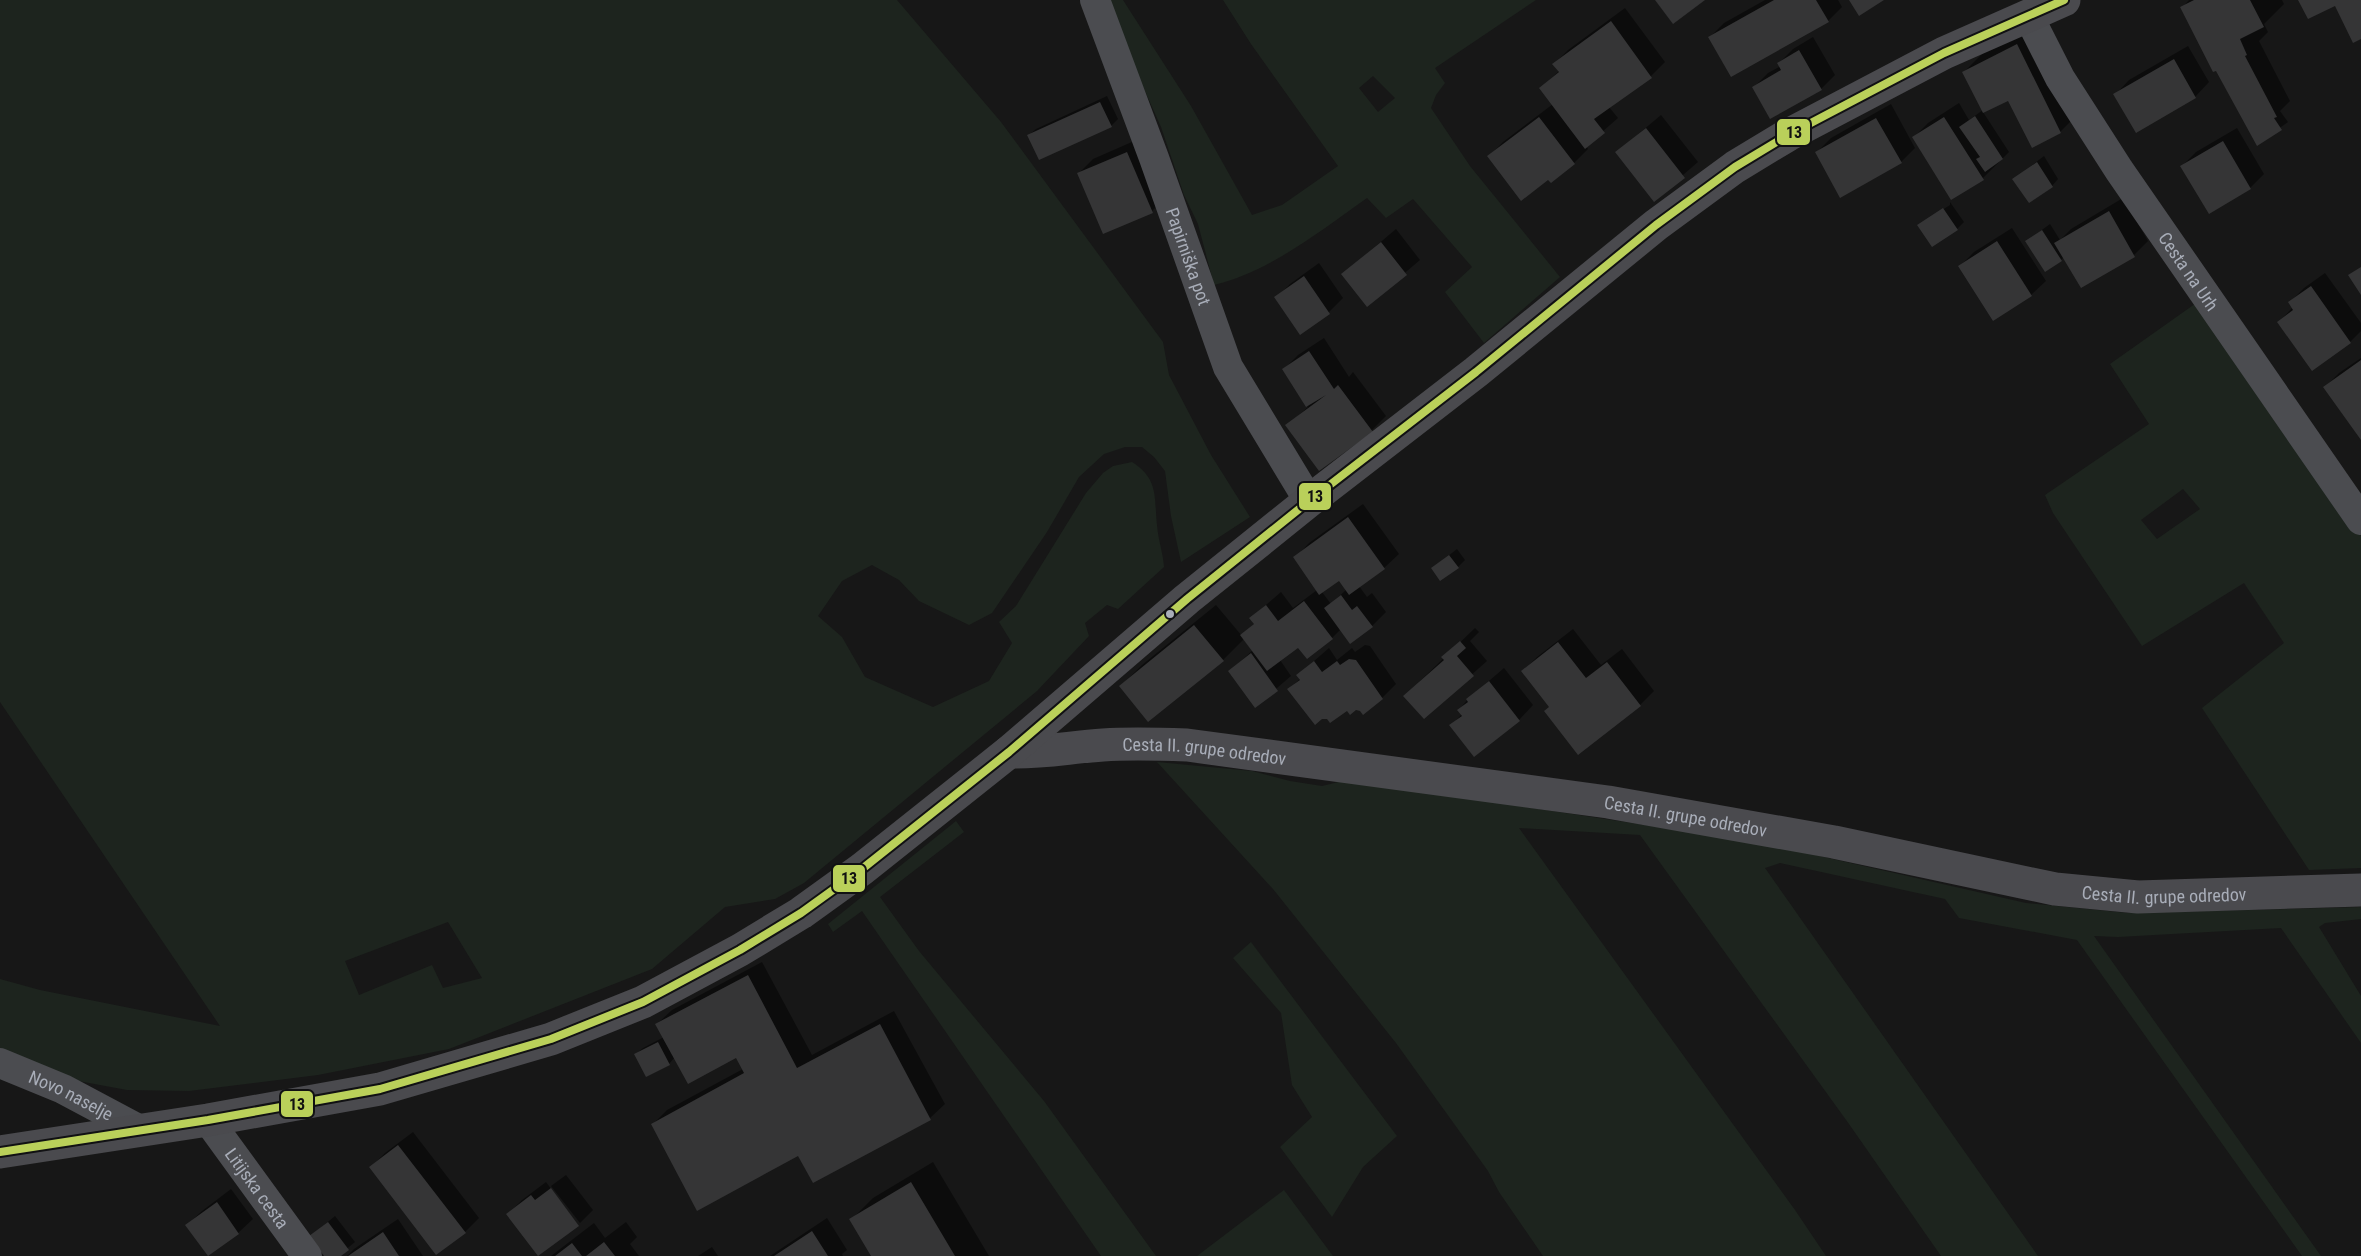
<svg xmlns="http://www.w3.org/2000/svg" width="2361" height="1256" font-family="'Roboto Condensed',sans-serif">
  <rect width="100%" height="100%" fill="#171717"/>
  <path fill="#1d241e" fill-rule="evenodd" d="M0 0H897L1001 122 1163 342 1169 375 1211 455 1250 517 1181 562 1171 516 1165 471 1154 457 1142 447H1125L1104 454 1079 477 1047 532 992 613 969 625 919 601 899 580 872 565 842 581 818 616 842 637 865 677 933 707 989 681 1012 643 999 622 1016 606 1086 493 1103 473 1113 466 1132 462C1159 479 1154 497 1157 525 1158 539 1163 553 1164 567L1118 609 1107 605 1085 623 1089 636 1037 691 804 883 775 899 725 907 652 969 449 1049 318 1075 189 1091 127 1090 73 1080 0 1049V979L40 990 220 1026 0 702ZM448 922 482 978 443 988 432 965 359 995 345 961Z
    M1110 0H1123L1191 106 1252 215 1282 205 1338 166 1251 44 1223 0H1536L1435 68 1445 83 1436 95 1431 108 1470 166 1560 277 1484 343 1445 292 1472 267 1413 199 1386 218 1367 198C1320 231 1271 271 1214 285L1198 224 1184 195 1161 127 1117 28ZM1373 76 1395 98 1378 112 1359 88Z
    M2199 301 2361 536V868L2309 870 2202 708 2284 643 2244 583 2142 646 2053 513 2045 495 2149 424 2110 364ZM2183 489 2200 509 2157 539 2141 520Z
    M1157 762 1252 771 1290 781 1322 786 1347 780 1758 842 2026 903 2128 913 2361 907V919L2325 923 2319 927 2361 996V1043L2281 928 2118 937 2094 936 2321 1256H2302L2077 940 1959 918 1945 899 1780 863 1765 868 2038 1256H1941L1849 1124 1640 835 1519 828 1795 1210 1826 1256H1543L1499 1192 1488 1171 1396 1043 1273 889Z
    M956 821 964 832 880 897 919 951 1044 1101 1156 1256H1101L862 911 833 932 828 924Z
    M1251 942 1397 1136 1363 1167 1332 1217 1280 1147 1312 1117 1292 1085 1281 1013 1233 958Z
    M1284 1190 1333 1256H1197Z"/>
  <path fill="#0007" fill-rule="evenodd" d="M1765 0H1838L1842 7 1828 21 1710 37 1724 23Z
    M2189 0H2282L2284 4 2264 24 2268 32 2259 41 2290 101 2280 111 2288 122 2257 144 2182 8Z
    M1625 8 1665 62 1651 76 1609 107 1618 118 1586 146 1588 149 1574 163 1489 156 1503 142 1553 104 1541 88 1559 71 1554 64 1568 50Z
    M2038 24 2082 110 2060 132 2032 146 2009 99 1983 112 2009 152 1983 178 1914 137 1928 123 1959 103 1969 120 1983 110 1964 72 1985 51Z
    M1813 37 1835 75 1821 89 1754 87 1768 73 1781 66 1779 63 1793 49Z
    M2188 46 2209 82 2195 97 2115 95 2129 80Z
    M1107 96 1118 119 1111 126 1029 135 1036 129Z
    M1891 104 1915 148 1901 162 1817 152 1831 138Z
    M1661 115 1698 162 1654 200 1617 152Z
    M2237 128 2264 174 2250 188 2182 166 2196 152Z
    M1141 138 1166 197 1152 211 1079 173 1093 159Z
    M2044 156 2058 179 2052 186 2014 179Z
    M2123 198 2148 241 2134 255 2081 286 2064 257 2061 260 2027 241 2050 224 2060 240 2071 229Z
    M1950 202 1964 222 1957 229 1919 225 1950 205Z
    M2012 228 2046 281 2031 295 1994 319 1960 266 1974 252Z
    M1396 229 1420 260 1367 305 1343 274Z
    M1319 263 1343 298 1329 312 1300 333 1276 298 1290 284Z
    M2325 273 2361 323V331L2350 342 2279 322 2293 307 2290 302 2304 288Z
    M1324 338 1349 377 1353 372 1386 416 1372 430 1320 469 1287 426 1308 407 1284 369 1298 355Z
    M2361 358V438L2325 387 2339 373Z
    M1363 504 1399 554 1384 568 1359 586 1367 597 1372 593 1386 612 1372 626 1341 629 1332 638 1299 646 1280 660 1291 676 1256 706 1230 671 1253 650 1245 638 1223 660 1121 686 1142 665 1216 605 1242 636 1255 623 1251 618 1281 592 1293 608 1317 590 1295 558 1309 543ZM1340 579 1347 589 1331 604 1322 592Z
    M1457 549 1465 560 1458 567 1433 568Z
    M1475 628 1479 632 1470 641 1487 661 1424 717 1419 682Z
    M1573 629 1601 665 1622 649 1654 691 1640 705 1578 753 1550 707 1523 671 1537 657Z
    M1365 645 1370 646 1396 684 1382 698 1361 709H1347L1289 689 1301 678 1298 675 1329 648 1337 660 1352 648 1355 652Z
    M1504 668 1533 705 1519 720 1474 755 1451 726 1462 714 1459 710 1468 699Z
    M762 962 812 1055 894 1011 945 1104 930 1118 814 1181 799 1154 653 1124 667 1110 743 1069 737 1056 675 1057 669 1064 636 1054 643 1048 664 1037 657 1024 672 1010Z
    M413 1132 479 1218 465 1232 371 1167 385 1153Z
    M933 1162 989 1256H873L851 1220 873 1198Z
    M566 1175 593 1210 580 1223 551 1186Z
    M546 1182 578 1225 539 1254 508 1214 522 1200Z
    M231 1189 253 1219 238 1233 187 1225 202 1211Z
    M335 1216 355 1242 338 1256H326L311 1236Z
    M827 1218 847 1250 842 1254 843 1256H770Z
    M398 1219 423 1256H347L354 1249Z
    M626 1222 637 1237 630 1244 639 1256H551L594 1223 605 1238Z
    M712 1247 718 1256H698Z"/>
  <path fill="#353536" d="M1655 0H1705L1673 24Z
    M1774 0H1816L1829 22 1731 77 1708 37Z
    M1849 0H1884L1859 16Z
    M2194 0H2250L2264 27 2240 39 2247 55 2245 56 2277 117 2274 118 2282 130 2257 146 2216 71 2213 72 2180 7Z
    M2298 0H2361V39L2353 43 2335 6 2308 19Z
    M1611 21 1652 78 1594 119 1605 133 1585 149 1539 88 1559 72 1552 64Z
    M2017 44 2061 133 2032 148 2008 101 1983 113 1962 72Z
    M1799 50 1822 90 1770 119 1752 87 1781 70 1777 63Z
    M2174 59 2196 98 2136 133 2113 94Z
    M1100 102 1112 127 1039 160 1027 135Z
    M1975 116 2003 159 1985 172 1976 159 1980 157 1959 127Z
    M1539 117 1575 164 1551 183 1548 180 1521 201 1487 156Z
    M1944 117 1984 180 1951 200 1912 137Z
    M1876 118 1902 163 1840 198 1815 152Z
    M1646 128 1685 178 1654 202 1615 152Z
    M2223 141 2251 189 2209 214 2180 166Z
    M1127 152 1153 213 1103 234 1077 173Z
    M2037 162 2053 187 2029 203 2012 179Z
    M1943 208 1958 230 1932 247 1917 225Z
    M2109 211 2135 257 2081 288 2054 243Z
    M2042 230 2062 261 2045 272 2025 241Z
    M1997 241 2032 296 1993 321 1958 266Z
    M1381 242 1407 275 1367 307 1341 274Z
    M2361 267V295L2348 275Z
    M1304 276 1330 314 1300 335 1274 297Z
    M2311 286 2351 343 2312 371 2277 322 2293 310 2288 302Z
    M1309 351 1334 389 1338 385 1373 432 1319 471 1285 425 1326 395 1306 407 1282 369Z
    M2361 360V440L2323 387Z
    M1348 517 1385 569 1349 595 1339 581 1319 595 1293 557Z
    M1449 555 1459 568 1440 581 1431 568Z
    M1341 595 1352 610 1357 606 1373 627 1350 644 1324 608Z
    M1304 601 1333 639 1307 659 1298 648 1267 671 1240 635 1254 624 1249 618 1266 605 1278 621Z
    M1194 625 1224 661 1148 722 1119 686Z
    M1460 641 1466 648 1457 656 1474 676 1424 719 1403 696 1444 660 1441 657Z
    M1558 642 1586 678 1607 662 1641 706 1578 755 1544 711 1549 707 1521 671Z
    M1251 653 1278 691 1255 708 1228 671Z
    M1349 659 1356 660 1383 699 1363 715 1360 711 1356 710 1350 715 1347 711 1330 723 1327 719H1322L1315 725 1287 689 1300 680 1296 675 1314 661 1322 672 1337 661 1340 665Z
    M1489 681 1520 721 1474 757 1449 725 1462 716 1457 710 1468 702 1466 699Z
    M748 975 797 1068 880 1024 931 1120 813 1183 798 1156 697 1211 651 1124 744 1073 736 1058 688 1084 655 1024Z
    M658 1042 670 1065 646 1077 634 1054Z
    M398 1145 466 1233 436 1255 369 1167Z
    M911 1182 955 1256H871L849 1219Z
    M551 1188 579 1226 538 1256 506 1214 531 1195 535 1200Z
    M217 1202 239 1234 208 1256 185 1225Z
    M328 1222 349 1250 341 1256H324L309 1236Z
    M812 1231 828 1256H774Z
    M383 1232 399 1256H348Z
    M604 1242 615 1256H586Z
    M572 1243 582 1256H555Z"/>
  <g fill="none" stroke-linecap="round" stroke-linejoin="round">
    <g stroke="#4b4c50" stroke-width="30">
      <path id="s1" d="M1095 0 1154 158 1228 367 1309 501"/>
      <path id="s2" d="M2028 15 2060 78 2119 170 2361 520"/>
      <path id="s3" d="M0 1063 63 1089 140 1130"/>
      <path id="s4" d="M208 1120 307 1256"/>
    </g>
    <g stroke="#4a4a4e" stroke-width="33">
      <path id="s5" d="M1009 752C1041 753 1071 747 1103 745 1131 743 1159 744 1187 745L1608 802 1834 842 2055 889 2138 897 2361 890"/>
      <path d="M0 1152 208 1120 380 1089 551 1039 643 1002 740 950 801 913 862 869 1009 752 1187 599 1309 501 1476 372 1656 225 1735 167 1788 135 1944 53 2064 0"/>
    </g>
    <defs>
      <path id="bus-1" d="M0 1152 208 1120 380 1089 551 1039 643 1002 740 950 801 913 862 869 1009 752 1187 599 1309 501 1476 372 1656 225 1735 167 1788 135 1944 53 2064 0"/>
    </defs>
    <use href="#bus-1" stroke="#111113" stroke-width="12"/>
    <use href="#bus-1" stroke="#bad05a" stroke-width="8"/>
  </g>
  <circle fill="#a8adb8" stroke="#111113" stroke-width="2" cx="1170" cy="614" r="5"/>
  <g text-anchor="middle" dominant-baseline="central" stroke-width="6" stroke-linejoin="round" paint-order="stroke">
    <g font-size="18" fill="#a8adb8" stroke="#111113">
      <text stroke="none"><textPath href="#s1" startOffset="273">Papirniška pot</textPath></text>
      <text stroke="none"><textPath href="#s2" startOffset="303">Cesta na Urh</textPath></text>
      <text stroke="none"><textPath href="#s5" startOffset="196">Cesta II. grupe odredov</textPath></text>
      <text stroke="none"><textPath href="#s5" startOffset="682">Cesta II. grupe odredov</textPath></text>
      <text stroke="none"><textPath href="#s5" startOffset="1168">Cesta II. grupe odredov</textPath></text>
      <text stroke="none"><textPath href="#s3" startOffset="78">Novo naselje</textPath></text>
      <text stroke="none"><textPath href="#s4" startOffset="84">Litijska cesta</textPath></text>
    </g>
  </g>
  <g stroke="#111113" stroke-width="2">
    <rect x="1776" y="118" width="35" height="28" rx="6" fill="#bad05a"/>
    <rect x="1298" y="482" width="34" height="29" rx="6" fill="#bad05a"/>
    <rect x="832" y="864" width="34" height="29" rx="6" fill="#bad05a"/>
    <rect x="280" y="1090" width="34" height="28" rx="6" fill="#bad05a"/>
  </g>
  <g font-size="16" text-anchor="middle" font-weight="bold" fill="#111">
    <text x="1794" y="138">13</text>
    <text x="1315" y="502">13</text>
    <text x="849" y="884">13</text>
    <text x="297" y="1110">13</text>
  </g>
</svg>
